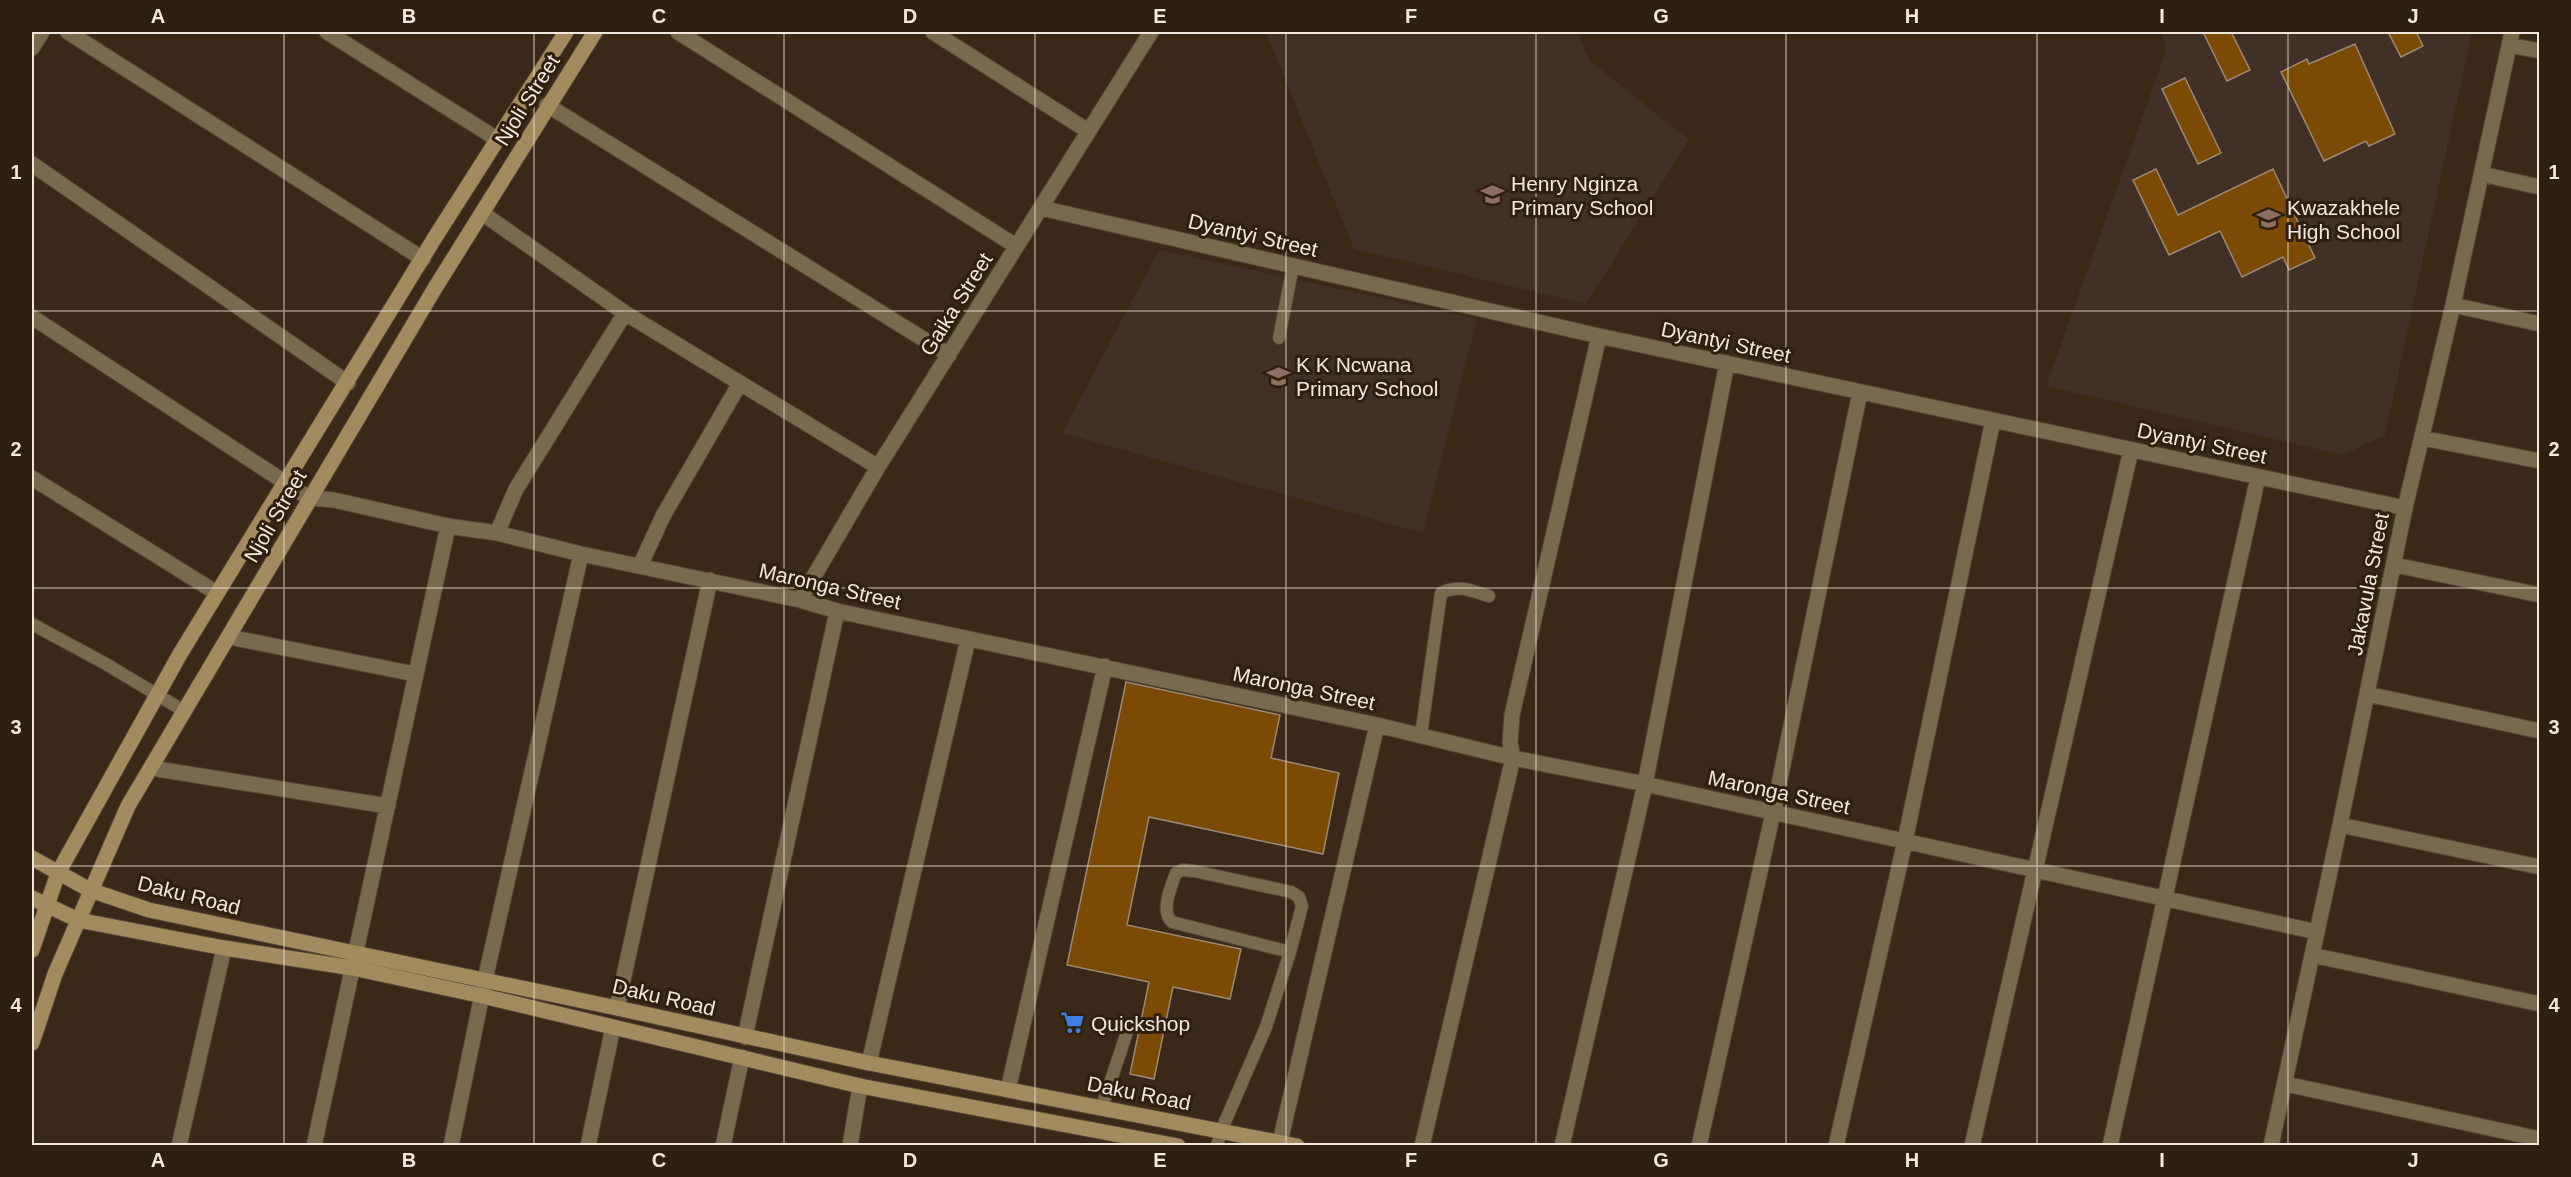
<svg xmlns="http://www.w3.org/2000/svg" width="2571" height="1177" font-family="Helvetica,sans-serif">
  <rect width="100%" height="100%" fill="#3a2918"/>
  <path fill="#413026" d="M1266 32H1577L1590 61 1689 140 1586 304 1354 249Z
    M2162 32H2472L2385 435 2343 455 2046 386 2166 51Z
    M1159 250 1477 319 1423 533 1062 433Z"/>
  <path fill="#7b4b06" stroke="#9c8874" stroke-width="1.5" d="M2203 32H2231L2250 70 2227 81Z
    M2388 32H2416L2423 46 2401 57Z
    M2355 44 2395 134 2369 146 2366 141 2324 161 2281 72 2307 59 2309 64Z
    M2185 78 2221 153 2198 164 2162 89Z
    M2156 169 2178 215 2273 169 2315 258 2289 270 2283 257 2242 277 2220 231 2169 255 2133 180Z
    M1126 682 1280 715 1271 758 1339 773 1323 854 1149 817 1127 925 1241 949 1230 999 1173 987 1154 1079 1130 1074 1149 982 1067 965Z"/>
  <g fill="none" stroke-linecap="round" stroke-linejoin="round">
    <defs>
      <path id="lane" d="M1279 338 1293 266
        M32 624 106 664 184 711
        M1421 735 1441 593C1458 584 1472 591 1489 596
        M1102 1107 1127 1032
        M1217 1146 1221 1131 1266 1027 1290 952 1302 906 1299 897 1291 892 1194 871 1183 870 1176 873C1171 887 1160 911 1172 922L1290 952"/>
      <path id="street" d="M68 32 423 259
        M327 32 497 139
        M678 32 1016 246
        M933 32 1088 131
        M2509 45 2540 51
        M32 48 42 32
        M547 105 949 355
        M32 164 348 383
        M2481 174 2540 187
        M1041 208 1599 336 2405 508
        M482 213 625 313 878 467
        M2453 305 2540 324
        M32 317 309 498 334 500 448 526 497 533 581 554 800 600 837 611 1377 725 1513 758 1645 784 2317 932
        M2422 438 2540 461
        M32 478 217 593
        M497 533 516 489 625 313
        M2395 565 2540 595
        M640 566 663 516 740 383
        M800 600 878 467 1151 32
        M229 637 415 674
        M2367 694 2540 731
        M151 768 388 806
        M2340 825 2540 867
        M2312 955 2540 1004
        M617 1008 710 580
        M745 1037 837 611
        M869 1063 968 639
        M2286 1084 2540 1139
        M1008 1090 1105 666
        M1280 1142 1377 725
        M179 1146 224 948
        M314 1146 448 526
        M451 1146 485 980 581 554
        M588 1146 613 1027
        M723 1146 742 1057
        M850 1146 860 1086
        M1422 1146 1513 758 1510 743 1512 715 1599 336
        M1562 1146 1645 784 1727 363
        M1699 1146 1773 813 1860 392
        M1836 1146 1905 841 1993 420
        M1972 1146 2131 450
        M2110 1146 2258 477
        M2271 1146 2340 825 2405 508 2453 305 2512 32"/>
      <path id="secondary" d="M32 858 90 890 149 910 617 1008 869 1063 1297 1146
        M32 898 78 920 224 948 353 968 483 996 860 1086 1178 1146
        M32 950 58 873 180 654 434 239 566 32
        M32 1043 55 974 128 806 435 288 595 32"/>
    </defs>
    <use href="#lane" stroke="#544433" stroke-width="14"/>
    <use href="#street" stroke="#544433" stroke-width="17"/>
    <use href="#secondary" stroke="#544433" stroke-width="17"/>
    <use href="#lane" stroke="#786a4e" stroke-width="12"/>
    <use href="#street" stroke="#786a4e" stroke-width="15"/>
    <use href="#secondary" stroke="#a28c5f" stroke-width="15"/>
  </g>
  <path fill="none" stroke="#f2e7dc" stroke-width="1.5" stroke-opacity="0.55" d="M284 32V1146M534 32V1146M784 32V1146M1035 32V1146M1286 32V1146M1536 32V1146M1786 32V1146M2037 32V1146M2288 32V1146M32 311H2540M32 588H2540M32 866H2540"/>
  <defs>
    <symbol id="school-bare" viewBox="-9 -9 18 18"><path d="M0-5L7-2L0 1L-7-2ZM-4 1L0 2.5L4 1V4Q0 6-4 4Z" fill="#8d6e63" stroke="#2f1f0e" stroke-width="2.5" paint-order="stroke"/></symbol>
    <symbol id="supermarket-bare" viewBox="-9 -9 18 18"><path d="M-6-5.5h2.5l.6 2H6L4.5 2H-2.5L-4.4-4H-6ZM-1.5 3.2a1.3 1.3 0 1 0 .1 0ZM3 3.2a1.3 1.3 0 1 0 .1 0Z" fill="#3f7fe0" stroke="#2f1f0e" stroke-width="2.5" paint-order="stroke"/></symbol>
  </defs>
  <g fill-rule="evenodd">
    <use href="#school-bare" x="1476" y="178" width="33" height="33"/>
    <use href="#school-bare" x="2252" y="202" width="33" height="33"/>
    <use href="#school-bare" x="1262" y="360" width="33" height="33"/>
    <use href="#supermarket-bare" x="1056" y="1006" width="33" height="33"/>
  </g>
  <g text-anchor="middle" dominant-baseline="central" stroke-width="6" stroke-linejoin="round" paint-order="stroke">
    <g font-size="21" fill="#f2e7dc" stroke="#2f1f0e">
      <text transform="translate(527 100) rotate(-58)">Njoli Street</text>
      <text transform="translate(1253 235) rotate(13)">Dyantyi Street</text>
      <text transform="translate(956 304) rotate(-58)">Gaika Street</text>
      <text transform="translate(1726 342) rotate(12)">Dyantyi Street</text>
      <text transform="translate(2202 443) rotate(12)">Dyantyi Street</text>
      <text transform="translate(275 516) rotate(-60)">Njoli Street</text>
      <text transform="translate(2368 584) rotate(-79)">Jakavula Street</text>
      <text transform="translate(830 586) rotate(13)">Maronga Street</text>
      <text transform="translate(1304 688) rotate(12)">Maronga Street</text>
      <text transform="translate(1779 792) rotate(12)">Maronga Street</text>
      <text transform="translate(189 895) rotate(14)">Daku Road</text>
      <text transform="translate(664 997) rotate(13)">Daku Road</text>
      <text transform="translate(1139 1093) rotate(11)">Daku Road</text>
    </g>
    <g font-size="21" fill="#f2e7dc" stroke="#2f1f0e" text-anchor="start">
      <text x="1511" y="183">Henry Nginza<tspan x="1511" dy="24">Primary School</tspan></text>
      <text x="2287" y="207">Kwazakhele<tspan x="2287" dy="24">High School</tspan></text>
      <text x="1296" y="364">K K Ncwana<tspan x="1296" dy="24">Primary School</tspan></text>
      <text x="1091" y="1023">Quickshop</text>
    </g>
  </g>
  <rect width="2571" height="1177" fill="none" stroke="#2f1f0e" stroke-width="66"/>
  <rect x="33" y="33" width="2505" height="1111" fill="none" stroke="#f2e7dc" stroke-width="2"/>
  <g font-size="20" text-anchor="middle" font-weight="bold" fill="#f2e7dc">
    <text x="158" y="23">A</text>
    <text x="409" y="23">B</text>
    <text x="659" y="23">C</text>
    <text x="910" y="23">D</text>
    <text x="1160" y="23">E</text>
    <text x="1411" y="23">F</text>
    <text x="1661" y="23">G</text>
    <text x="1912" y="23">H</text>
    <text x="2162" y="23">I</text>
    <text x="2413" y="23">J</text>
    <text x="16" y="179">1</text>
    <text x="2554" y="179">1</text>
    <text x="16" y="456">2</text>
    <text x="2554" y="456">2</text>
    <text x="16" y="734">3</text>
    <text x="2554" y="734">3</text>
    <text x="16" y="1012">4</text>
    <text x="2554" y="1012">4</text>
    <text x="158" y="1167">A</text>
    <text x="409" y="1167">B</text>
    <text x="659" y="1167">C</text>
    <text x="910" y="1167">D</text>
    <text x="1160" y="1167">E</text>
    <text x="1411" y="1167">F</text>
    <text x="1661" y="1167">G</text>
    <text x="1912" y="1167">H</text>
    <text x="2162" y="1167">I</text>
    <text x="2413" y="1167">J</text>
  </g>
</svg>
